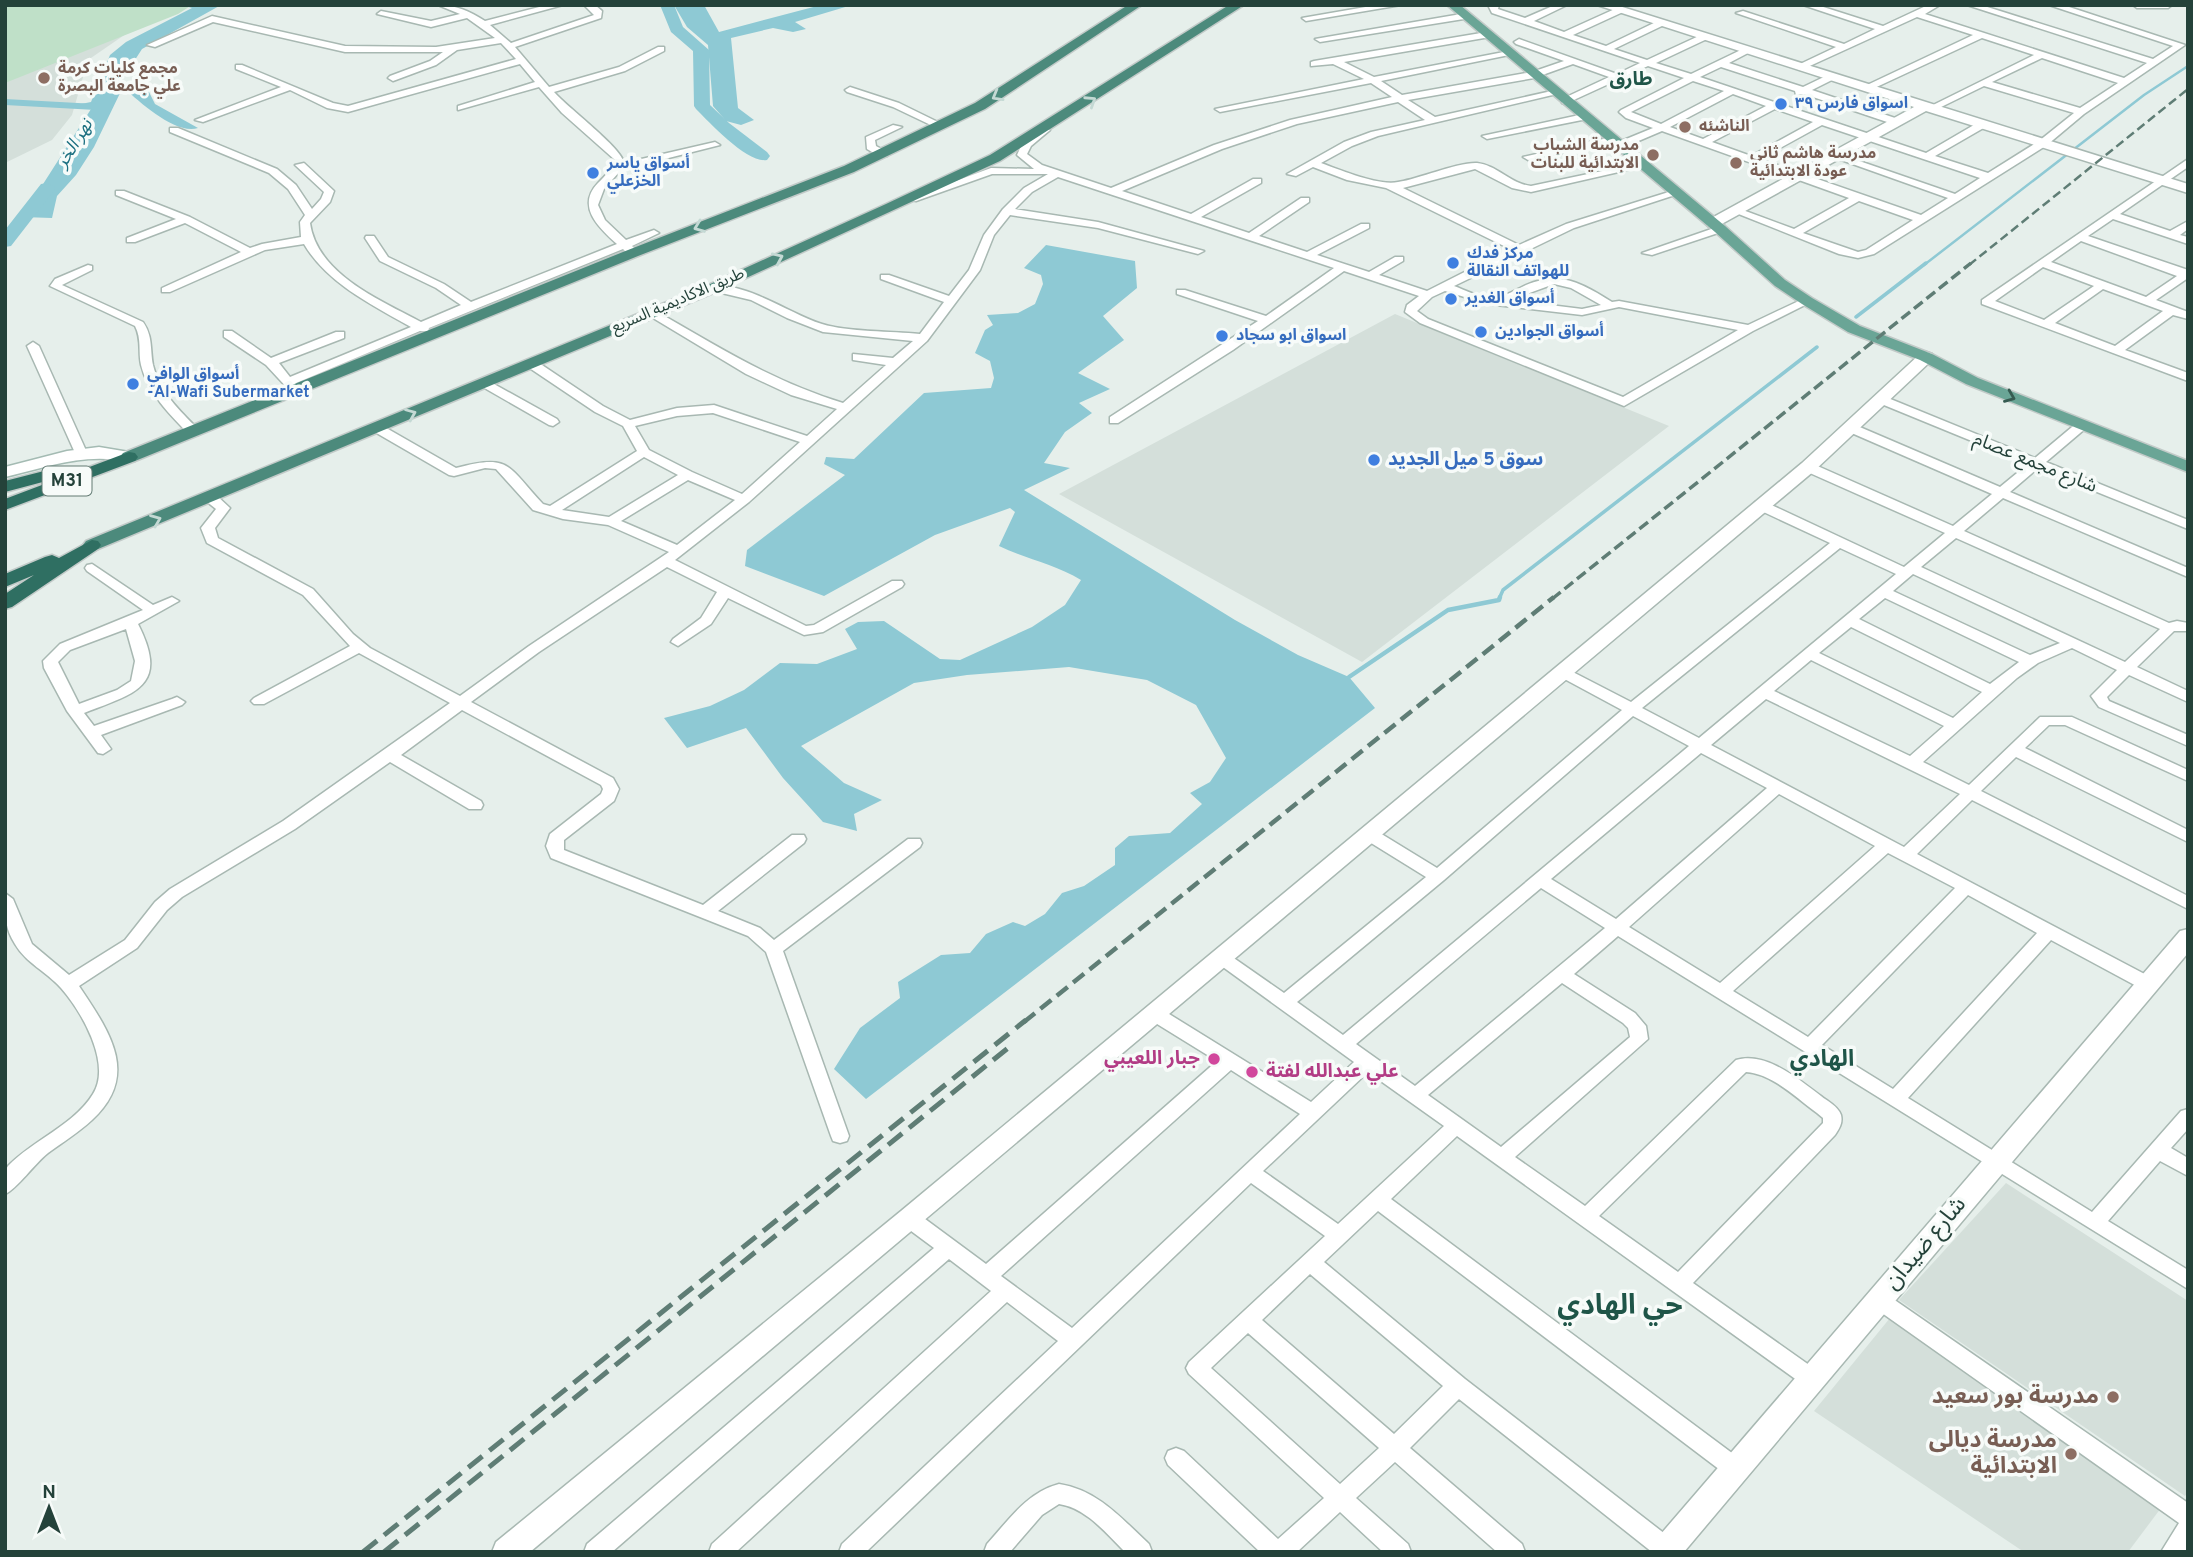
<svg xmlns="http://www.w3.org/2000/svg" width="2193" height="1557" font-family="Overpass,'Noto Sans Arabic',sans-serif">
  <rect width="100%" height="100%" fill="#e6efeb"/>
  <path fill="#d4dfda" d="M5 5H168L88 60 72 115 52 140 5 163Z
    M1395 314 1669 426 1362 662 1059 494Z
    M2006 1183 2188 1301V1492L2185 1496 1899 1300Z
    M1890 1318 2161 1508 2128 1552H2024L1814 1411Z"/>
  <path fill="#bfe0c8" d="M5 5H192L178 14 5 83Z"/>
  <path fill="#8ec9d4" d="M181 5H221L142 49 120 83 147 88 155 104 198 128C176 135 141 103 125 89H122L94 147 76 175 57 196 52 218 22 217 91 109 80 108 81 104 91 102 110 55 126 42 192 8Z
    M674 5H704L719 32 821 5H852L795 22 806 29 793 32 773 28 731 38 738 108 754 120 741 125 726 121 713 106 708 45 687 27Z
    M1046 245 1135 261 1137 288 1103 316 1124 340 1078 373 1110 389 1079 403 1092 413 1065 432 1044 463 1070 468 1024 490 1235 620 1298 655 1349 677 1375 708 866 1099 834 1069 860 1028 900 998 898 982 941 955 970 953 986 934 1013 922 1025 926 1045 914 1062 893 1084 886 1115 865V848L1129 836 1170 833 1202 804 1190 793 1210 782 1226 758 1196 705 1147 680 1069 667 967 675 914 683 801 746 844 783 882 800 854 814 857 831 823 822 783 778 746 728 687 748 664 718 710 706 744 690 780 663 817 664 857 649 845 629 858 622 884 621 940 659 960 660 1032 627 1065 605 1081 580C1055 564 1026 559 999 546L1015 512 1010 508 935 535 824 596 745 566 747 550 845 475 824 464 826 457 854 459 924 393 991 388 994 378 990 361 975 353 985 330 993 325 987 315 1018 313 1035 304 1043 284 1041 275 1024 268Z"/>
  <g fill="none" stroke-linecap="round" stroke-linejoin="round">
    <path stroke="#8ec9d4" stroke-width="2.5" d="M1924 265 2144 95 2188 66"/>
    <path stroke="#8ec9d4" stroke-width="3.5" d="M1856 317 1926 263
      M1499 599 1503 590 1817 347"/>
    <path stroke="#8ec9d4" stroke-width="4.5" d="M1349 677 1448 610 1499 600 1500 597"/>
    <path fill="#8ec9d4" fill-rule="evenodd" d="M5 99 96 104 101 107 96 110 5 105Z"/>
    <path fill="#8ec9d4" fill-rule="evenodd" d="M660 5H674L683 27 709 50 710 105 729 123 767 152 770 156 767 160C748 164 710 123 696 109L694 106 693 51 671 32Z
      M47 183 56 188 11 246 5 247V230L41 184Z"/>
    <defs>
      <path id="minor" d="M438 5C456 5 469 11 485 21L547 5H563L490 25 511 43 594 15 584 5H595L602 11 601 18 515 47 549 87 619 67 658 47H664V51L625 71 554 92C568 108 622 148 624 163L715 142 720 145 621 170 604 189 598 205 605 220 626 240 654 230 659 233 632 246 636 250 634 252H626L623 249 429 328 428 331H420L296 383 301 389 299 392H291L266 365 224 337V331H232L271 358 336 332H344V338L279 363 290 377 411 327C372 305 327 283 304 244L265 250 170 292H162V288L241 252 185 223 135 242H127V238L176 219 116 195V191H124L190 217 250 248 262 244 301 237 300 222 305 215 288 189 269 173 170 132V128H178L277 169 296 185 312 209 321 199 324 192 295 165 304 163 334 191 330 202 310 223C317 274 380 300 421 322L461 305 436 288 380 261 365 238 366 236H374L388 257 444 284 471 302 617 244C598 227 576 206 598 183 606 175 611 170 615 160L562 113 539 87 458 110V106L535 82 520 64 348 112 327 108 290 90 203 122 195 120 281 87 236 69V65H242L333 103 348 106 516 59 501 43 457 50 436 65 393 81 388 78 390 76 430 61 443 52H345L213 22 155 47 147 45 212 16 345 46 436 47 495 38 467 18 431 27 377 14 381 11 431 21 460 14Z
        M1377 5H1401L1306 21 1302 18Z
        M1488 5H1499L1498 9 1525 18 1555 5H1567L1534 21 1564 32 1617 8H1623V12L1573 35 1606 46 1658 21H1664V25L1614 49 1647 60 1701 35H1707V39L1656 63 1691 74 1747 47 1750 48V52L1729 63 1803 87 1828 75H1834V79L1812 90 1901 120V124H1893L1804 94 1796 95 1795 91 1721 67 1700 77 1774 102 1782 101 1783 105 1926 153 1979 122H1987V126L1935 156 1988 173 2039 141 2074 113 1984 86 1935 110 1927 108 2034 55 1982 38 1868 91 1863 88 1865 86 1973 35 1917 17 1801 70 1798 69V65L1836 47 1736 13 1743 11 1844 44 1875 29 1803 5H1817L1883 26 1928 5H1940L1925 14 2124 78 2147 63 1967 5H1981L2153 59 2173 46 2049 5H2063L2185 45 2084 114 2047 145 1874 254 1858 258 1839 254 1731 211 1740 209 1794 229 1849 198 1662 131 1622 148H1614V144L1653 128 1626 118 1619 112 1621 110 1684 78 1648 66 1565 104 1562 103V99L1609 77 1573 64 1534 78 1408 100 1435 117 1556 90 1561 93 1378 136 1352 146 1321 163C1341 170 1378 186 1398 182 1419 179 1458 162 1477 163 1497 165 1511 184 1531 186L1645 162V166L1531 192 1512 188 1475 169 1403 188 1519 245 1566 224 1672 191 1681 193 1574 228 1454 286C1465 290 1484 300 1496 298 1506 296 1517 289 1526 285 1561 270 1583 284 1612 302L1619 301 1748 325 1803 299 1813 301 1753 331 1624 406 1420 323 1405 312 1407 305 1419 296 1344 271 1233 350 1118 423H1110V417L1258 321 1177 294V290H1185L1266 316 1334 268 1058 177 1032 192 1015 209 1098 222 1204 251 1198 254 1098 228 1010 215 994 235 980 270 927 341 749 502 675 560 806 626 814 625 892 581H902L904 584 902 587 823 632 804 635 728 598 711 624 678 646 671 642 673 639 701 618 717 592 667 567 539 652 471 702 613 778 619 789 614 801 564 840V850L703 905 792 835H804L806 839 804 843 718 911 760 928 774 940 908 839H920L922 843 920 847 783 951 849 1136 847 1141 840 1143 833 1141 831 1136 766 952 748 936 551 858 546 846 550 834 601 794 603 789 601 785 462 710 401 755 481 801 483 805 481 809H469L390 762 295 829 182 897 167 910 137 948 79 986C109 1031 141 1075 92 1120 78 1133 63 1142 48 1153 36 1162 16 1190 5 1194V1171L8 1166C33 1140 74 1125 93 1094 112 1064 82 1012 61 988 47 972 26 963 15 944 4 927 5 913 5 893L13 899 32 944 69 975 125 940 155 902 170 889 283 821 450 703 359 653 264 704H254L251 701 254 698 350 646 303 595 207 543 201 528 216 509 206 501V495H216L230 508 215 528 218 538 313 589 353 634 370 648 460 696 529 646 669 552 608 525 563 519 533 510 496 469 485 468 454 476 449 475 373 431V425H381L456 468C511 453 507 466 543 504L550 506 637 451 623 426 595 412 528 367V361H536L603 406 630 420 677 408 714 405 807 436 837 409 791 395 746 374 648 315V311H656C720 348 772 381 843 403L886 365 853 360V354L893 358 913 341 823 332 787 318 751 300 709 290V286C745 281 788 313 822 324 848 332 892 331 920 334L944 302 881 279V275H889L949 296 969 270 984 235 1003 209 1024 188 1048 174H992L916 201 907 199 991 168 1034 169 1017 155 1023 142 1041 128 1050 130 1031 146 1027 154 1042 165 1111 188 1214 145 1290 120 1392 97 1371 83 1220 112 1215 109 1364 79 1333 64 1311 66V62L1314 61 1487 32 1490 33V37L1344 62 1374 77 1509 51 1514 54 1381 81 1402 95 1532 72 1564 61 1516 44 1514 42 1519 39 1617 74 1640 63 1492 13ZM2042 58 2118 83 2080 108 1992 82ZM1693 81 1724 91 1661 124 1631 112ZM1733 94 1766 106 1703 139 1670 127ZM1398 102 1425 120 1371 132 1344 142 1287 174 1296 176 1313 167 1347 180 1386 188 1510 249 1427 291 1379 275 1403 261V257H1395L1369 272 1317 255 1369 228V224H1361L1307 252 1259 236 1309 202V198H1301L1249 233 1201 217 1261 183V179H1253L1191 214 1122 191 1222 149 1297 124ZM1775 109 1813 122 1751 156 1712 142ZM1822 125 1980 178 1955 194 1839 154 1830 156 1948 198 1921 215 1760 159ZM1859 201 1913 220 1866 250 1858 252 1803 233ZM1554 284 1571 288 1601 305 1582 309 1510 300ZM1445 291 1487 304 1582 315 1619 307 1738 330 1623 397 1428 319 1417 311 1432 297ZM713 413 800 442 742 494 692 472 649 450 635 426 677 416ZM644 457 678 475 609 517 562 510ZM688 480 735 500 677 545 621 521Z
        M2133 5H2172L2168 8H2137Z
        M1467 13 1470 14V18L1320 42 1315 39Z
        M850 87 899 103 946 126 937 128 893 107 847 92 845 90Z
        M1584 114 1589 117 1587 119 1487 139 1482 136Z
        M893 125 902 127 875 140 876 146 887 152V156H879L867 149 866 137Z
        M1612 137 1616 138V142L1528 160 1523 157Z
        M2188 159V167L2120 214 2170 231 2188 221V229L2180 235 2188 237V244L2113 219 2088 236 2188 270V278L2156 300 2188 312V319L2173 315 2125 350 2188 373V381L1982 304V300ZM2081 241 2177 276 2146 297 2051 262ZM2043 267 2094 286 2044 320 1995 301ZM2103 289 2163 311 2115 346 2055 323Z
        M1720 226 1724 227V231L1652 255 1642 253Z
        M88 265 92 266V270L62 285 143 322C153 336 150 349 153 365 159 391 180 411 198 429V435H190C170 415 148 393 141 365 138 352 142 339 135 326L50 286 55 279Z
        M33 342 39 346 88 455 87 458H77L76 455 27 346Z
        M485 379 557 419 559 422 553 426 549 425 481 386V380Z
        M1883 396 2035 458 2078 422H2086V428L2046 462 2188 520V529L2038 468 2010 492 2188 568V577L2003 498 1964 531 2169 623 2177 621 2188 623V631H2174L2137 667 2188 691V702L2129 675 2107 697 2109 701 2188 735V746L2099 707 2091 696 2117 670 2072 648 2038 663 2017 678 1923 762 1969 785 2040 717H2072L2188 770V781L2065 725H2049L2025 748 2188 830V842L2016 757 1981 791 2188 896V909L1972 800 1917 854 2154 979 2157 984 2154 989H2142L2051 940 1908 1098 2092 1212 2181 1111 2188 1109V1129L2171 1148 2188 1158V1176L2160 1161 2108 1221 2188 1270V1289L1618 936 1574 974 1635 1013 1646 1026 1648 1039 1515 1157 1585 1206 1736 1060C1766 1051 1798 1079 1821 1096 1827 1101 1838 1106 1841 1115 1843 1123 1839 1129 1835 1135L1693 1283 1819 1372 1823 1379 1819 1386 1812 1388 1805 1386 1457 1136 1391 1199 1744 1462 1747 1469 1744 1476 1736 1479 1728 1476 1378 1211 1324 1262 1465 1379 1678 1544 1681 1552H1652L1459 1399 1410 1448 1522 1544 1525 1552H1497L1395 1462 1356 1498 1408 1544 1411 1552H1383L1340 1512 1297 1552H1260L1168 1465 1165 1458 1168 1451 1176 1448 1184 1451 1278 1539 1324 1498 1189 1374 1186 1368 1189 1362 1325 1236 1251 1183 866 1552H839L842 1544 1058 1341 1007 1302 736 1552H709L712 1544 991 1291 949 1259 612 1552H584L587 1544 934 1248 903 1225 900 1219 903 1213 910 1211 917 1213 986 1264 1217 1061 1149 1019 1146 1014 1149 1009H1161L1311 1102 1354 1062 1216 962 1213 958 1216 954H1228L1284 993 1426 877 1363 838 1361 834 1363 830H1375L1437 868 1622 710 1557 675 1555 672 1557 669H1567L1631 702 1830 543 1755 508V502H1765L1904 567 1945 533 1803 470V464H1813L1953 526 1992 494 1847 431V425H1855L2000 487 2028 464 1879 403V397ZM1956 538 2160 629 2125 662 1921 567ZM1840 548 1896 574 1699 738 1642 708ZM1913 574 2060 643 2030 655 1893 591ZM1885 598 2019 662 1990 684 1859 619ZM1851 627 1982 692 1953 718 1819 653ZM1811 660 1944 726 1910 756 1774 691ZM1766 699 1960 794 1904 847 1711 745ZM1633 716 1689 746 1343 1035 1297 1002 1444 880ZM1701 753 1767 788 1616 919 1551 879ZM1779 794 1875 846 1720 983 1629 927ZM1888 853 1955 888 1808 1037 1733 991ZM1541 888 1605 928 1415 1086 1356 1044ZM1968 895 2037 933 1893 1089 1822 1045ZM1562 983 1623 1023 1628 1028 1630 1037 1501 1147 1428 1095ZM1231 1070 1300 1114 1072 1328 1001 1276ZM1368 1072 1444 1126 1338 1224 1263 1171ZM1746 1072C1773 1074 1796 1098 1817 1113L1823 1118V1123L1678 1272 1599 1216ZM1310 1274 1443 1386 1394 1434 1262 1320ZM1248 1333 1379 1448 1340 1484 1211 1368Z
        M92 564 153 605 172 597 179 601 138 624C170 687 135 693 84 713L94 726 172 699 177 697 185 702 182 705 101 735 111 749 103 754 98 753 67 711 44 668 43 661 60 644 143 610 87 571 85 568 87 565ZM126 629 135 661 131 681 117 690 79 704 58 662 70 650Z
        M1879 1291 1886 1294 2188 1503V1548L2185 1552H2161L2179 1523 1872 1306 1869 1300 1872 1294Z
        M1059 1484C1098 1490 1122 1519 1149 1544L1152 1552H1125C1106 1533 1086 1508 1059 1504L1042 1515 1010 1552H984L987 1544C1009 1520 1026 1493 1059 1484Z"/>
      <path id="tertiary" d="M1597 5H1616L2188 184V193L1926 111 1718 226H1708L1706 223 1708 220 1914 107Z
        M1926 352 1932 354 1934 357 1932 360 1814 471 530 1552H492L496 1542 901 1211 1802 463 1920 354Z
        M2188 929V953L1684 1552H1650L1654 1542 2180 931Z"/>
      <path id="secondary" d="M99 447 129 452 138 457 129 462C86 452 47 467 5 477V467L67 451Z"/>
      <path id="primary" d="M1447 5H1460L1725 226 1785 280 1812 298 1860 326 1932 354 1978 378 2188 461V472L1966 384 1920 360 1848 332 1802 304 1775 286 1715 232Z"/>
      <path id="trunk" d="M1128 5H1142L985 109 854 172 638 256 135 461H123L120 457 123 453 628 250 844 166 975 103Z
        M1229 5H1244L1000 161 718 291 98 549H86L83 545 86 541 708 285 886 204 990 155Z"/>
      <path id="motorway" d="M129 452 135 453 138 457 135 461 5 510V499Z
        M48 470 54 471 57 475 54 479 5 492V481Z
        M92 540 98 541 101 545 98 549 12 607 5 609V594L34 575 5 587V574L45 557 52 555 59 558Z"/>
    </defs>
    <use href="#minor" stroke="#a8b8b2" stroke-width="3"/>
    <use href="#tertiary" stroke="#a8b8b2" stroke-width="3"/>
    <use href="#secondary" stroke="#a4bbb3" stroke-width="3"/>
    <use href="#primary" stroke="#c2cac8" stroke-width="3"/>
    <use href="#trunk" stroke="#c2cac8" stroke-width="3"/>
    <use href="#motorway" stroke="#c2cac8" stroke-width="3"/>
    <use href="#minor" fill="#fff" fill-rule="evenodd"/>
    <use href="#tertiary" fill="#fff" fill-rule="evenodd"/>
    <use href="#secondary" fill="#fff" fill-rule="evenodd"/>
    <use href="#primary" fill="#6aa596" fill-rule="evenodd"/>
    <use href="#trunk" fill="#4c8a7c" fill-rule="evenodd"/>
    <use href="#motorway" fill="#2f6f62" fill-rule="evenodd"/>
    <path stroke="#5f7d75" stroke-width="2.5" stroke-dasharray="9 4.5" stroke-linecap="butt" d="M1969 265 2188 89"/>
    <path stroke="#5f7d75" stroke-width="3.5" stroke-dasharray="11 5" stroke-linecap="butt" d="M1552 599 1971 263"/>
    <path stroke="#5f7d75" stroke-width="4.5" stroke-dasharray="14 7" stroke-linecap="butt" d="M1024 1022 1554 597"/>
    <path stroke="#5f7d75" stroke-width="5" stroke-dasharray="18 9" stroke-linecap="butt" d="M363 1552 1026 1020
      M384 1552 1008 1048"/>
  </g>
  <defs><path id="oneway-chevron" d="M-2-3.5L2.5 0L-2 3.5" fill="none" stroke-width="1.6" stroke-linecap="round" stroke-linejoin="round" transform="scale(1.75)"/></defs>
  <g stroke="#c4d9d4">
    <use href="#oneway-chevron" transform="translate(997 96) rotate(150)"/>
    <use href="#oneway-chevron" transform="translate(1091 101) rotate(-33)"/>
    <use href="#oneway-chevron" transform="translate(699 227) rotate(159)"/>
    <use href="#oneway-chevron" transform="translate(778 258) rotate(-24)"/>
    <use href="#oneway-chevron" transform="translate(411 414) rotate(-23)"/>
    <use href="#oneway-chevron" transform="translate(156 520) rotate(-22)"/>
  </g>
  <use stroke="#365b51" href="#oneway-chevron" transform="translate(2010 397) rotate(22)"/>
  <g fill="#8d6e63" stroke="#f7fbf9" stroke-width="2.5">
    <circle cx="44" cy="78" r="7"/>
    <circle cx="1685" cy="127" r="7"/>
    <circle cx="1653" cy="155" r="7"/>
    <circle cx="1736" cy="163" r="7"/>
    <circle cx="2113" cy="1397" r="7"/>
    <circle cx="2071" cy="1454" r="7"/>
  </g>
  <g fill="#3f7fe0" stroke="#f7fbf9" stroke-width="2.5">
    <circle cx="1781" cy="104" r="7"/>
    <circle cx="593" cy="173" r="7"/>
    <circle cx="1453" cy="263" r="7"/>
    <circle cx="1451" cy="299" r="7"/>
    <circle cx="1481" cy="332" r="7"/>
    <circle cx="1222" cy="336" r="7"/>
    <circle cx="133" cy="384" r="7"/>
    <circle cx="1374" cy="460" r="7"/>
  </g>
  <g fill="#d1479c" stroke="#f7fbf9" stroke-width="2.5">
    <circle cx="1214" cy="1059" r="7"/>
    <circle cx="1252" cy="1072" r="7"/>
  </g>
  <g text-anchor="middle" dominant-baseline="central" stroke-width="7" stroke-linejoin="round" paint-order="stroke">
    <g font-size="16" font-weight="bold" fill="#785e54" stroke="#f7fbf9" text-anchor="start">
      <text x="58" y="69">مجمع كليات كرمة<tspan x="58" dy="18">علي جامعة البصرة</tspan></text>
      <text x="1699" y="127">الناشئه</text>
      <text x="1639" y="146" text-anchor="end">مدرسة الشباب<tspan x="1639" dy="18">الابتدائية للبنات</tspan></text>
      <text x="1750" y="154">مدرسة هاشم ثاني<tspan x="1750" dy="18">عودة الابتدائية</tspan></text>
    </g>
    <g font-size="16" font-weight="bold" fill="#366cbe" stroke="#f7fbf9" text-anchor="start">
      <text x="1795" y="104">اسواق فارس ٣٩</text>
      <text x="607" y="164">أسواق ياسر<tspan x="607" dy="18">الخزعلي</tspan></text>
      <text x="1467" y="254">مركز فدك<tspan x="1467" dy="18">للهواتف النقالة</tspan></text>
      <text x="1465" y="299">أسواق الغدير</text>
      <text x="1495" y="332">أسواق الجوادين</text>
      <text x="1236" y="336">اسواق ابو سجاد</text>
      <text x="147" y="375">أسواق الوافي<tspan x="147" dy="18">-Al-Wafi Subermarket</tspan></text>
    </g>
    <g font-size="16" fill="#24423a" stroke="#f7fbf9">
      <text transform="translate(678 301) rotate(-23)">طريق الاكاديمية السريع</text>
    </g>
    <g font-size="18" font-style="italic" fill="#1c6f80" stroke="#f7fbf9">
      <text transform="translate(75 144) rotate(-58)">نهر الخر</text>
    </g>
    <rect fill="#f7fbf9" stroke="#637a73" stroke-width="2" x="42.5" y="466.5" width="49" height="29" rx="5"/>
    <g font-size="18" font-weight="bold" fill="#24423a">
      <text x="67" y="481">M31</text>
    </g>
    <g font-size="19" font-weight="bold" fill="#1f5548" stroke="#f7fbf9">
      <text x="1631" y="80">طارق</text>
    </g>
    <g font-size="19" font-weight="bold" fill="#366cbe" stroke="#f7fbf9" text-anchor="start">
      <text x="1388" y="460">سوق 5 ميل الجديد</text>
    </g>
    <g font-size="19" fill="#24423a" stroke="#f7fbf9">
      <text transform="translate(2035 463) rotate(22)">شارع مجمع عصام</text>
    </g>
    <g font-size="19" font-weight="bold" fill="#b23c85" stroke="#f7fbf9" text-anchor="end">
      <text x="1200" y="1059">جبار اللعيبي</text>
      <text x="1266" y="1072" text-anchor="start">علي عبدالله لفتة</text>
    </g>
    <g font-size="23" font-weight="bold" fill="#1f5548" stroke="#f7fbf9">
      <text x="1822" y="1060">الهادي</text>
    </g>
    <g font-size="23" fill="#24423a" stroke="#f7fbf9">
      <text transform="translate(1926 1244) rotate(-50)">شارع ضيدان</text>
    </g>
    <g font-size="23" font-weight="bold" fill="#785e54" stroke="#f7fbf9" text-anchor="end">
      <text x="2099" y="1397">مدرسة بور سعيد</text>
      <text x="2057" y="1441">مدرسة ديالى<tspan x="2057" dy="26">الابتدائية</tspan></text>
    </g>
    <g font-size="28" font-weight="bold" fill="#1f5548" stroke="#f7fbf9">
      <text x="1620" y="1307">حي الهادي</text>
    </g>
  </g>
  <rect width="2193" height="1557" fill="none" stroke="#24423a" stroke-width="14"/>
  <g transform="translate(49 1508)" stroke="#f7fbf9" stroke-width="5" paint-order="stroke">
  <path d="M0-5L12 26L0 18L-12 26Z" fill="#24423a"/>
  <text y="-10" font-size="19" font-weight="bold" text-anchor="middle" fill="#24423a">N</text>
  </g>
</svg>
